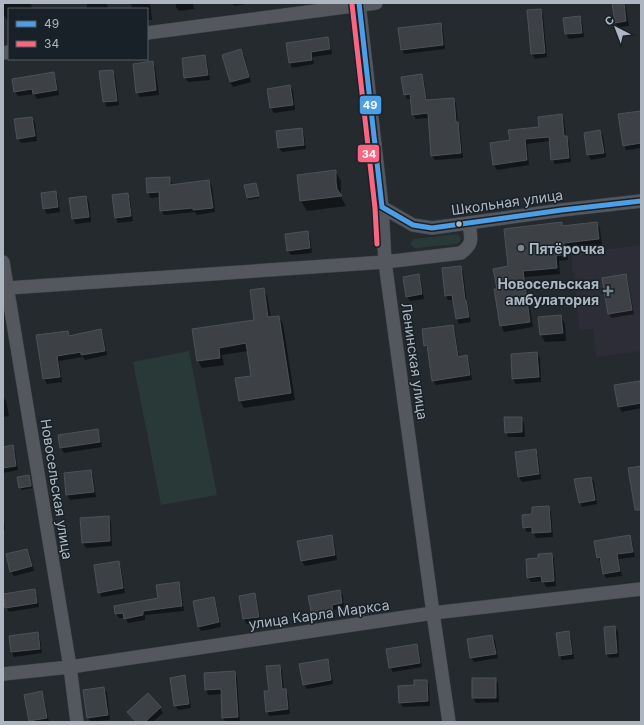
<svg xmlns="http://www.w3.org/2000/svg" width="644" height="725" font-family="Inter,sans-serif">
  <rect width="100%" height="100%" fill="#252a2f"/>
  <path fill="#2d2d38" d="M641 245V351L596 357 593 329 580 330 571 254Z"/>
  <path fill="#283938" d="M456 234C460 235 462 238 459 243L457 244 416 248C410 247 409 241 415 239Z
    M189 351 217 495 161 505 133 362Z"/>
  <path fill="#0007" d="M3 3H31L32 9H9V19L7 20 4 15Z
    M87 3H107L108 9H87Z
    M131 3H150L152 20H147V9H132Z
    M176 3H193L194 9 179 11 176 7Z
    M232 3H252L234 6Z
    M613 3H625L629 26 618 27 615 22Z
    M540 10 543 15 547 57 535 59 532 54 528 11Z
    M579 17 582 22 584 37 569 39 566 34Z
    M440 24 443 29 445 49 404 54 402 49Z
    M327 38 330 43 332 54 313 57 314 64 292 68 290 63Z
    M241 51 244 55 251 82 233 87 230 82 223 56Z
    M205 56 207 61 210 80 188 82 185 78Z
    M153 62 155 67 159 95 140 97 137 92Z
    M112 71 115 75 119 105 107 107 104 102 100 72Z
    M53 73 56 78 59 95 37 99 34 94 18 96 15 92Z
    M421 75 424 80 427 101 453 99 456 103 458 123 460 128 463 158 435 160 432 156 429 118 416 119 413 115 412 99H407L405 95Z
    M290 86 293 91 295 110 274 113 271 108 268 89Z
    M641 112V148L626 150 624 145Z
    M562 115 564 120 566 137 569 142 571 162 555 164 552 159 550 141 527 144 529 165 497 170 494 165 491 144 511 141 541 128Z
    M32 118 35 122 37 141 21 143 18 138Z
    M301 129 304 134 306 149 282 152 279 148Z
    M600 131 603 136 606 157 591 160 588 155 585 134Z
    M336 172 341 181V193L342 199 346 206 307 211 301 201Z
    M169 178 172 183V186L209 181 212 186 215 212 197 215 195 212 164 215 161 210 160 197 151 198 148 193 147 179Z
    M256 184 259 198 249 200 247 198Z
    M56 192 58 196 60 212 47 214 44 209 42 194Z
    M127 194 130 199 133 221 118 223 116 218Z
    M86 197 89 202 91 222 76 224 73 219 71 199Z
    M561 223 564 227 597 223 600 229 602 245 567 249 568 260 559 261 560 274 525 277 533 327 504 332 501 326 510 267Z
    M307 232 310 236 312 253 291 255 288 251Z
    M461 267 463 271 467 304 468 306 471 322 459 324 457 319 453 300H448L446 296Z
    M419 275 421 280 424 299 410 301 407 297Z
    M625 275 628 280 634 314 611 318 609 313Z
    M263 289 267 296 271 318 279 317 283 324 295 400 244 408 240 401 236 379 252 377 248 351 222 355 224 365 202 368 198 361 193 330 255 320Z
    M561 316 565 324 566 341 545 342 541 335Z
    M452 326 455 330 459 358 467 357 469 361 472 380 436 385 433 380 428 350 425 345Z
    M100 330 103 335 107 355 85 360 83 357 59 361 62 382 47 384 44 379 37 336 68 332 70 336Z
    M537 353 540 358 541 382 516 384 513 379Z
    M639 382 641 385V408L622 412 619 407Z
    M3 396 6 401 9 416 3 417Z
    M521 418 524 423 525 437H508L506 432Z
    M97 430 100 435 102 447 64 453 61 448 59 436Z
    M12 447 15 451 18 470 3 473V448Z
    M535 450 538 455 541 479 522 482 519 477 516 453Z
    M91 471 93 475 96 497 70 500 67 495 65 474Z
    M29 476 32 488 22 490 20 488Z
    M591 478 594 482 597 504 582 507 580 502Z
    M548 507 551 512 553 537 536 538 533 532H527L524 527 533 515Z
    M3 513 5 530H3Z
    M108 517 111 522 112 546 86 548 83 543Z
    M331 536 334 541 337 560 305 566 302 561 299 542Z
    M630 536 632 541 635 557 619 559 622 576 606 578 604 574 602 562H600L598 557Z
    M27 550 30 555 34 571 14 576 11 572Z
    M551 554 554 559 556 586 546 587 543 581 531 582 528 577 539 558Z
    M118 562 121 567 125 593 102 597 99 592Z
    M178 584 181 588 184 611 145 615V620L128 623 125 618H119L116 614 159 599Z
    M34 590 37 595 39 607 9 612 6 607Z
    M340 592 343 596 344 608 334 610 335 617 315 620 313 615Z
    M254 595 257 599 261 621 247 624 244 619 240 597Z
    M213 598 216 603 221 627 201 631 198 626Z
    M615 627 618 632 619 657 609 658 606 653Z
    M569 632 571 637 574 659 562 660 560 656Z
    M37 634 40 638 42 653 14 657 12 652Z
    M492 636 495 641 498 658 474 662 471 657Z
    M417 645 419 650 422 667 393 672 390 667Z
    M327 660 330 665 333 684 307 689 304 684Z
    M279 666 282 671 284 690H285L288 695 290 714 269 716 267 711 270 691Z
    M234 672 237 677 240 722H226L223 718 222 694 208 695 206 690 205 674Z
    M184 677 187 681 191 708 178 710 175 705Z
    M495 679 498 683 499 702 476 703 473 698Z
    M426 681 429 685 430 706 403 707 400 703 415 686Z
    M104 688 107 693 110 720 91 722 88 718Z
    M41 693 44 697 49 722H31L25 696Z
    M148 694 160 708 163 713 153 722H135L128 713Z"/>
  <path fill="#3d4146" stroke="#4c5257" d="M612 3H624L626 21 615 23Z
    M541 9 545 53 531 54 527 10Z
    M580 16 582 33 565 34 563 18Z
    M441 23 443 45 401 50 398 28Z
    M328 37 330 49 311 52 312 60 289 63 286 43Z
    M241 49 249 77 230 82 222 55Z
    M205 55 208 75 184 78 182 58Z
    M153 61 156 90 136 93 133 64Z
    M113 70 117 101 103 102 99 71Z
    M54 72 57 90 33 94 32 89 14 92 12 79Z
    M422 74 426 100 454 98 456 122H458L461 153 431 156 428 113 412 115 410 94 404 95 401 77Z
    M290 85 293 105 270 108 267 89Z
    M641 111V143L623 146 618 114Z
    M562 114 564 136H567L569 158 551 160 549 137 525 139 527 160 493 165 490 143 510 140 508 130 539 127 538 117Z
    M32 117 35 136 17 139 14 119Z
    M302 128 304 145 278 148 276 131Z
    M600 130 604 153 587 155 584 133Z
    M336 170V182L337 189 342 196 300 201 297 175Z
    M170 177V185L209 180 213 208 193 210V208L160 211 159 192 147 193 146 178Z
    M256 183 259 196 247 198 244 185Z
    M56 191 58 207 43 209 41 193Z
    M128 193 131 216 115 218 112 195Z
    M86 196 89 217 72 219 69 198Z
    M562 222V226L597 222 599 239 564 243 566 254 556 256 557 268 523 271 530 322 500 326 494 289H497L493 269 508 266 504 229Z
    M308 231 310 248 287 251 285 234Z
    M461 266 465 300H466L469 317 456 319 452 295 445 296 442 268Z
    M419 274 422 294 406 297 403 277Z
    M626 274 632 310 608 314 602 278Z
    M264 288 268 317 279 316 291 393 239 401 235 378 251 376 246 343 219 348 220 358 197 361 192 329 254 320 250 290Z
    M561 315 563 333 540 335 538 317Z
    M453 325 458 357 467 355 470 375 432 381 427 345 424 346 422 329Z
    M101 329 105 351 81 355V352L57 356 60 377 43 379 36 335 68 331 69 336Z
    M537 352 539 377 512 379 511 354Z
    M640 381 641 389V403L618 407 614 385Z
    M504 417H522V432L505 433Z
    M98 429 100 442 60 448 58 435Z
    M13 445 16 466 3 468V447Z
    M536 449 539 474 518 477 515 452Z
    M641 466V510H635L628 468Z
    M91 470 94 492 66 495 64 473Z
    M29 475 31 486 19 488 17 477Z
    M591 477 595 500 579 503 574 479Z
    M549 506 551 532 532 533V527L523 528 522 515 532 514V507Z
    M109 516 110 541 82 543 80 518Z
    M332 535 335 555 301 561 297 541Z
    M630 535 633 552 617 554 620 571 603 574 600 557 597 558 594 541Z
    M27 549 32 566 10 572 6 554Z
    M552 553 554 581 542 582 541 576 527 578 526 559 538 558V554Z
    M119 561 123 588 98 593 94 565Z
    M179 582 182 606 143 611V615L124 619 123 613 115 614 114 606 158 598 156 585Z
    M35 589 37 603 5 608 3 594Z
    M340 590 342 603 332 605 333 612 312 616 308 596Z
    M255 593 259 617 243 619 239 596Z
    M214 597 219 622 198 627 193 601Z
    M615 626 617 653 606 654 604 627Z
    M569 631 572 654 559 656 556 633Z
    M38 632 40 649 11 652 9 636Z
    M492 635 496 654 470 658 467 639Z
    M417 644 420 663 389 668 386 649Z
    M328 659 331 680 303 685 299 664Z
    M280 665 282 689H286L288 709 266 712 264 691H269L266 666Z
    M235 671 238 717 222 718 221 689 205 690 204 673Z
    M185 675 189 704 174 706 170 678Z
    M472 678H496V698H472Z
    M414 680H427L428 701 399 703 398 686 414 685Z
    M104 687 108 715 87 718 83 690Z
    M42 691 47 718 29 721 24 695Z
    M148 693 161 707 145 722H136L127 712Z"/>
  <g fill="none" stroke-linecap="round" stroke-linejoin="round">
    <defs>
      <path id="minor" d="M359 3 382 207 385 262 433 613 449 722
        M147 33 376 3
        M3 53 9 52
        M382 207 413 225 432 228 562 210 641 201
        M3 262 70 667 77 722
        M8 288 385 262 461 253C474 243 471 239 469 223
        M3 674 70 667 433 613 641 589"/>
    </defs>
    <use href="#minor" stroke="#42464a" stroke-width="14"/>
    <use href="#minor" stroke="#54585e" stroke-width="13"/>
    <defs>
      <path id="bus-1" d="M359 3 382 207
        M382 207 413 225 432 228 562 210 641 201"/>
      <path id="bus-2" d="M352 4 375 208 377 244"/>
    </defs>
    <use href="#bus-1" stroke="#192128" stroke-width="8"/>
    <use href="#bus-2" stroke="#192128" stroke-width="8"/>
    <use href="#bus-1" stroke="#4d9ee5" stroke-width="5"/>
    <use href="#bus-2" stroke="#fa6682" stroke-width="5"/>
  </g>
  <circle fill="#aeb7c1" stroke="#192128" stroke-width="1.5" cx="459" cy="224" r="3.5"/>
  <g fill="#7e868e" stroke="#192128" stroke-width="1.5">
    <circle cx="521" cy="248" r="4"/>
    <path d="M606 285h4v4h4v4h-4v4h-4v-4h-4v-4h4z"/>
  </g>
  <g text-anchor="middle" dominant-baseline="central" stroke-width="3" stroke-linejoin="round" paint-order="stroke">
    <g font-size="14" fill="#aeb7c1" stroke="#192128">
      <text transform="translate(507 202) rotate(-8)">Школьная улица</text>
      <text transform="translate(415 361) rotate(82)">Ленинская улица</text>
      <text transform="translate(57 489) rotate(81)">Новосельская улица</text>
      <text transform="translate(319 614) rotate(-8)">улица Карла Маркса</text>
    </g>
    <g font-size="14" font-weight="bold" fill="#aeb7c1" stroke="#192128" text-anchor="start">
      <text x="529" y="248">Пятёрочка</text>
      <text x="599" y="283" text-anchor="end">Новосельская<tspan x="599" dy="16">амбулатория</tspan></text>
    </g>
  </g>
  <g stroke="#192128" stroke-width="1.5">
    <rect x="359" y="95" width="23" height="20" rx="4" fill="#4d9ee5"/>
    <rect x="357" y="144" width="23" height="19" rx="4" fill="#fa6682"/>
  </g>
  <g font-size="11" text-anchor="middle" font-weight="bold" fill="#fff">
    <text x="370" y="109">49</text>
    <text x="369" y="158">34</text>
  </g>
  <rect width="644" height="725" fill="none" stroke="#aeb7c1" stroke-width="8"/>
  <rect x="8" y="8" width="140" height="52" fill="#192128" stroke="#555d65"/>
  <rect x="16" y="21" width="20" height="6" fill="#4d9ee5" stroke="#555d65"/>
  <text x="44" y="28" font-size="12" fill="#aeb7c1">49</text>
  <rect x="16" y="41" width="20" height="6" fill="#fa6682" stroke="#555d65"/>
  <text x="44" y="48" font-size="12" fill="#aeb7c1">34</text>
  <g transform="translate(616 28) rotate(318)" stroke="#192128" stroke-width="3" paint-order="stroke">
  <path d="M0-3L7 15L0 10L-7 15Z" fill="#aeb7c1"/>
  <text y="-6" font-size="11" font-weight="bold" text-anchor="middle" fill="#aeb7c1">С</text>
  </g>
</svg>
